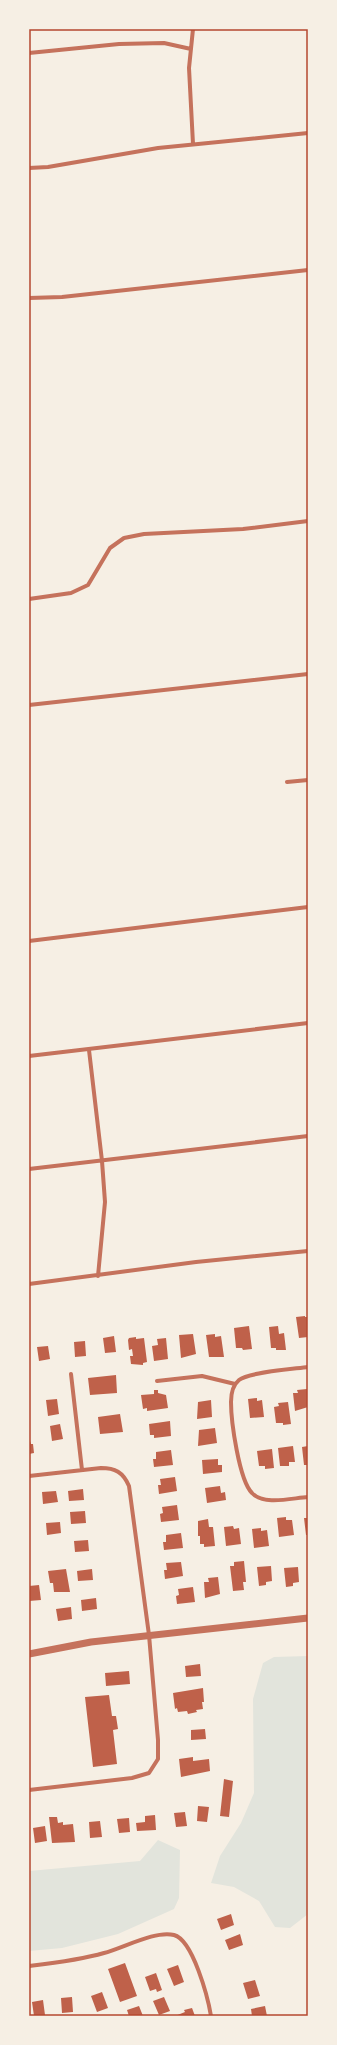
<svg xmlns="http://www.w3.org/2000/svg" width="337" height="2045" font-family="'Noto Serif',serif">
  <rect width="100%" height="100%" fill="#f6efe4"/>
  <path fill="#e2e4dc" d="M308 1656V1914L290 1928 275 1927 259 1901 234 1887 211 1883 220 1856 241 1823 254 1793 253 1699 263 1663 274 1657Z
    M158 1840 180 1850 179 1898 174 1909 118 1934 62 1948 29 1951V1871L140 1861Z"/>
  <path fill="#bf614a" d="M305 1316V1317H308V1337L299 1338 296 1317Z
    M249 1326 252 1349 243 1350 242 1348H236L234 1328Z
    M278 1326 279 1334 284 1333 286 1350H276V1348H271L269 1327Z
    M193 1334 196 1354 181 1358 179 1335Z
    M215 1334V1337L221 1336 224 1357H209L206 1335Z
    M114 1336 116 1352 105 1353 103 1338Z
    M136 1337V1339L144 1338 147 1362 143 1363V1365L131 1364 130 1356H133L132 1349 129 1350 128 1340 129 1338Z
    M166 1338 168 1359 154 1361 152 1346 158 1345 157 1339Z
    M85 1341 86 1356 75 1357 74 1342Z
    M48 1346 50 1359 39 1361 37 1347Z
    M116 1375 117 1393 90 1395 88 1378Z
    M307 1389 308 1407 295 1411 293 1393H298L297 1390Z
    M154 1390H158V1393L166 1395 168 1408 147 1411V1408L143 1409 141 1395 154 1394Z
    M257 1398V1401L262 1400 264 1417 250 1418 248 1399Z
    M57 1399 59 1414 48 1416 46 1400Z
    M211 1400 212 1417 197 1419 198 1402Z
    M288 1402 291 1424 283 1425V1423H276L274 1407 279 1406 278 1403Z
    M120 1414 123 1432 100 1434 98 1417Z
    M170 1421 171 1436 154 1438V1435H150L149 1424Z
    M60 1424 63 1439 52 1441 50 1426Z
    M215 1428 217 1443 198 1446 199 1430Z
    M29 1438 31 1444H33L34 1453 29 1454Z
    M293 1446 295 1462H289V1466H280L278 1448Z
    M308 1446V1465H304L302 1447Z
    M272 1449 274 1468 265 1469V1466H259L257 1451Z
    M171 1450 173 1465 154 1467 153 1459H156V1452Z
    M218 1459V1465H222V1472L203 1474 202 1460Z
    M175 1477 177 1491 159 1494 158 1485H161L160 1479Z
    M220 1486 221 1493 225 1492 226 1500 207 1503 205 1488Z
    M83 1489 84 1500 69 1501 68 1491Z
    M56 1491 58 1502 43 1504 42 1492Z
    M177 1505 179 1520 161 1522 160 1514 163 1513 162 1507Z
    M85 1511 86 1523 71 1524 70 1512Z
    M286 1517V1520H292L294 1535 279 1537 277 1518Z
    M304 1518H308V1535H306Z
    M208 1519 209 1527H213L215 1546 204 1547V1544H200V1536H198V1521Z
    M60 1522 61 1533 47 1535 46 1523Z
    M233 1526 234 1529 239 1528 241 1544 226 1546 224 1527Z
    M261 1528V1531L267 1530 269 1546 254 1548 252 1529Z
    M181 1533 183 1548 164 1550 163 1542H166V1535Z
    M88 1540 89 1551 75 1552 74 1541Z
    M244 1561 246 1582H243L244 1590 233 1591 230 1566H234V1562Z
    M181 1562 183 1576 165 1579 164 1570H167L166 1563Z
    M271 1566 272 1581 266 1582V1585L259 1586 257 1567Z
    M298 1567 299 1582 293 1583V1586L286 1587 284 1568Z
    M66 1569 70 1592H54L53 1583H50L48 1571Z
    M92 1569 93 1580 78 1581 77 1571Z
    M218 1577 220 1594 205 1598 204 1582H209L208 1578Z
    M39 1585 41 1600 29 1601V1586Z
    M193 1587 195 1602 177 1604 176 1596 179 1595 178 1589Z
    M96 1598 97 1609 82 1611 81 1600Z
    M71 1607 72 1619 58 1621 56 1609Z
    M200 1664 201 1676 186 1677 185 1666Z
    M129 1671 130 1684 106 1686 105 1673Z
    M203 1688 204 1702H202L203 1709 196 1710 197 1712 188 1714 187 1711 178 1712 177 1708 175 1709 173 1693Z
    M109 1695 112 1716H116L118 1729 113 1730 117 1764 93 1767 85 1697Z
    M205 1729 206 1739 191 1740V1730Z
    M193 1757V1761L209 1759 210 1771 181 1777 179 1759Z
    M224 1779 233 1781 229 1817 220 1816Z
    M198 1806 209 1807 207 1822 197 1821Z
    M185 1812 187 1826 176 1827 174 1813Z
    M155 1815 156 1830 137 1831 136 1823 145 1822V1816Z
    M49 1817H57L58 1823 63 1822V1825L73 1824 75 1842 52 1843Z
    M129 1818 130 1832 119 1833 117 1819Z
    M100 1821 102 1837 90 1838 89 1822Z
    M45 1826 47 1841 35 1843 33 1828Z
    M231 1914 234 1925 221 1930 217 1919Z
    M240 1934 243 1945 229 1950 225 1940Z
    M125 1963 137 1996 120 2002 108 1969Z
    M178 1965 184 1982 174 1986 167 1969Z
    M156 1973 162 1990 157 1992 156 1989 150 1991 145 1977Z
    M255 1980 260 1996 248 1999 243 1983Z
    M102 1992 108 2008 97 2012 91 1996Z
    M72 1997 73 2012 62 2013 61 1998Z
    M164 1997 170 2011 159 2015 153 2001Z
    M43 2000 45 2015 34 2016 32 2002Z
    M139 2006 143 2016H129L127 2010Z
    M265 2006 267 2016H252L251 2009Z
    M192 2008 195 2016H175L185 2012 184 2010Z"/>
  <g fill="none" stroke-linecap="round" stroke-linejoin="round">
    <path stroke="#c5725c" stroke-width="4" d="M29 53 119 44 164 43 191 49
      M193 144 189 68 193 29
      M29 168 48 167 158 148 308 133
      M29 298 62 297 308 270
      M29 599 71 593 88 585 110 548 124 538 144 534 243 529 308 521
      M29 705 308 674
      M287 782 308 780
      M29 941 308 907
      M89 1050 102 1161 105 1202 98 1276
      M29 1056 308 1023
      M29 1169 308 1136
      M29 1284 196 1262 308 1251
      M308 1367C293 1369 249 1372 239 1380 233 1385 231 1394 231 1402 231 1421 239 1480 252 1493 264 1506 292 1498 308 1497
      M71 1374 82 1470
      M157 1381 202 1376 235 1384
      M29 1476 101 1468C115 1468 123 1472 129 1486L149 1635 158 1740V1759L149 1773 132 1778 29 1790
      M29 1966C54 1963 80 1960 104 1953 123 1948 156 1930 174 1935 193 1940 208 1998 211 2016"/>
    <path stroke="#c5725c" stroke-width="7" d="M29 1654 91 1642 308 1618"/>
  </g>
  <rect width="337" height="2045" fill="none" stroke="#f6efe4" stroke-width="60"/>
  <rect x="30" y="30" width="277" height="1985" fill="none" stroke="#b5482f" stroke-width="1.5"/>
</svg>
